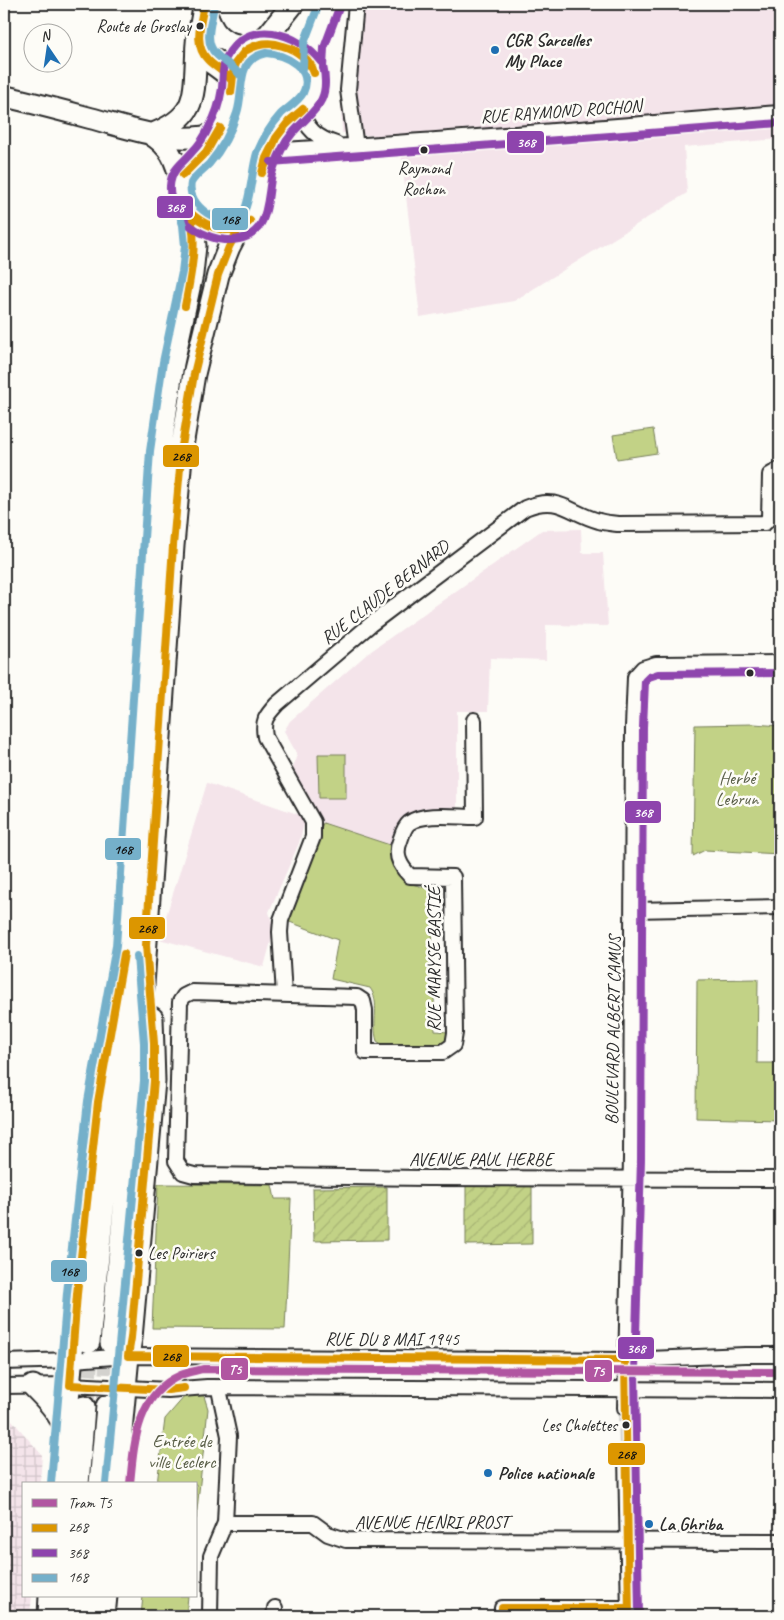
<svg xmlns="http://www.w3.org/2000/svg" width="784" height="1620" font-family="Caveat,sans-serif">
  <defs>
    <pattern id="industrial-grid" width="8" height="8" patternUnits="userSpaceOnUse" patternTransform="scale(1.25)"><rect width="8" height="8" fill="#f4e4ea"/><path d="M0 4h8M4 0v8" fill="none" stroke="#d1c4c9"/></pattern>
    <pattern id="garden-furrows" width="10" height="10" patternUnits="userSpaceOnUse" patternTransform="scale(1.25)"><rect width="10" height="10" fill="#c2d286"/><path d="M-1 1l2-2M0 10L10 0M9 11l2-2" fill="none" stroke="#a7b474"/></pattern>
  </defs>
  <rect width="100%" height="100%" fill="#fdfcf7"/>
  <filter id="ink" filterUnits="userSpaceOnUse"><feTurbulence type="fractalNoise" baseFrequency=".02" numOctaves="2"/><feDisplacementMap in="SourceGraphic" scale="10" xChannelSelector="R" yChannelSelector="G"/><feConvolveMatrix kernelMatrix="1 2 1 2 8 2 1 2 1" color-interpolation-filters="sRGB"/></filter>
  <g filter="url(#ink)">
    <path fill="#f4e4ea" d="M350 4H780V139L684 147 687 193 514 301 420 317 399 135 375 136 342 133 341 107Z
      M581 529 582 553H603L608 626 546 625V660L490 658 488 711H457V808L409 816 393 846 323 823 292 771 297 754 284 731 290 721 367 654 542 530Z
      M207 783 306 817 299 843 269 912 274 930 264 967 159 939Z"/>
    <path fill="url(#industrial-grid)" d="M4 1411 42 1455 40 1484H24V1596H32L30 1616H4Z"/>
    <path fill="#c2d286" stroke="#767e58" d="M653 429 657 453 617 459 613 435Z
      M754 724 780 726V854L705 850 693 856 695 725Z
      M318 754H346V798H319Z
      M323 823 393 846C395 876 400 884 431 888L435 1031 448 1032 447 1038 443 1042 436 1045H383L377 1041C371 1022 381 1003 370 988L331 979 338 940 287 921Z
      M758 979 757 1063H780V1159H778L779 1120 696 1118 697 980Z
      M158 1184 272 1185 275 1199H291L285 1329 152 1328Z
      M203 1393 208 1409 196 1519V1484H157L165 1419 185 1396Z
      M143 1596H188L186 1616H141Z"/>
    <path fill="url(#garden-furrows)" stroke="#767e58" d="M466 1183H532V1244L466 1245Z
      M387 1187V1240L314 1241 313 1188Z"/>
    <g fill="none" stroke-linecap="round" stroke-linejoin="round">
      <path stroke="#d3d2ce" stroke-width="14" stroke-dasharray="14 7" stroke-linecap="butt" d="M625 1408 626 1455"/>
      <path stroke="#d3d2ce" stroke-width="21" stroke-dasharray="21 11" stroke-linecap="butt" d="M107 1406 111 1343
        M84 1407 89 1342"/>
      <defs>
        <path id="street" d="M301 109C306 129 317 138 336 144
          M356 147 348 90 356 4
          M269 152 281 150C447 141 614 126 780 113
          M474 720 475 817C457 817 423 812 409 823 404 827 402 835 400 841 394 855 400 866 410 876L453 877 455 1033 453 1045 443 1052H365V1010L363 1001 357 997 192 992 184 996 180 1002 176 1161 183 1172 194 1175 427 1178 780 1179
          M633 910 780 907
          M284 995 280 932 281 920 313 837V822L265 737C262 720 266 716 277 704L371 624 525 508C559 494 569 513 599 521 605 523 612 523 618 524L765 523 769 518 770 475 780 469
          M4 1362 73 1360 128 1356 625 1360 745 1355H780
          M4 1386 70 1385 168 1390 207 1387 780 1390
          M625 1408 631 1159 633 727 635 677 643 668 656 664 780 663
          M626 1455 629 1616
          M225 1523H313L328 1534 346 1540 780 1541
          M210 1616 211 1556 225 1523 229 1436 220 1394 221 1387
          M274 1616 275 1608
          M501 1616 502 1608H629"/>
        <path id="secondary" d="M204 4C202 22 192 46 209 61 217 68 226 72 232 81
          M204 6C212 34 222 46 252 46
          M4 96C33 103 61 110 90 118 133 129 174 146 219 133
          M150 134C169 145 177 161 180 182
          M152 134C196 117 194 99 196 56 196 46 196 38 199 29"/>
        <path id="primary" d="M257 44 269 34 293 4
          M313 68C305 54 291 47 276 44 260 41 241 48 235 63 232 71 233 78 232 86 231 102 226 119 218 133 213 143 206 153 198 161 192 168 181 173 180 184 178 201 191 215 205 223 221 232 245 233 255 215 260 206 258 194 260 185 262 168 268 153 276 139 285 124 311 104 314 92 317 80 312 69 313 58 314 39 322 21 330 4
          M89 1342 116 1085 160 452 173 363 192 274 195 246 193 223 190 213
          M111 1343 136 1088 173 546 182 446 194 374 218 275 229 247 239 228
          M33 1386C47 1400 59 1412 66 1431
          M61 1484 77 1294 98 1102 106 1053
          M78 1484 84 1407
          M100 1484 107 1406
          M116 1484 128 1356 131 1338 154 1081 152 1018
          M49 1616 50 1596
          M68 1616 70 1596
          M87 1616 89 1596
          M104 1616 106 1596"/>
      </defs>
      <use href="#street" stroke="#2b2b2b" stroke-width="18"/>
      <use href="#secondary" stroke="#2b2b2b" stroke-width="24"/>
      <use href="#primary" stroke="#2b2b2b" stroke-width="25"/>
      <use href="#street" stroke="#fdfcf7" stroke-width="14"/>
      <use href="#secondary" stroke="#fdfcf7" stroke-width="20"/>
      <use href="#primary" stroke="#fdfcf7" stroke-width="21"/>
      <defs>
        <path id="bus-1" d="M204 4C201 23 193 45 208 60 216 68 225 72 232 81
          M283 46C296 49 311 59 314 73
          M283 46C296 50 309 59 314 73
          M245 51C257 43 269 41 283 46
          M245 51C257 44 269 42 283 46
          M231 92 234 65 244 52
          M231 92C234 74 231 67 244 52
          M276 138 289 121 303 109
          M276 138 286 125 303 109
          M262 173 266 158 276 138
          M262 173 276 138
          M183 175 206 152 220 128
          M183 175 207 151 220 128
          M193 215C209 228 232 236 250 221
          M193 215C208 228 234 238 250 221
          M239 228 229 247 218 275 194 374 182 446 173 546 146 945 154 1043V1081L131 1338 128 1356 625 1360 629 1616
          M185 306C191 274 198 245 190 213
          M124 954 98 1102 77 1294 70 1385 168 1390 184 1388
          M501 1616 502 1608H629"/>
        <path id="bus-2" d="M321 62C298 32 247 16 226 58 222 67 223 77 222 88 220 101 216 115 209 127 205 136 199 145 192 152 183 163 171 169 170 186 169 202 179 218 192 227 203 235 218 241 231 240 271 238 266 201 272 174 274 165 278 157 282 149 299 114 334 113 323 66
          M323 68 324 48 339 8
          M271 162 780 123
          M639 1616 635 1371 641 1159 643 727 645 681 649 677 658 674 780 673"/>
        <path id="bus-3" d="M214 5C212 21 203 42 216 54 224 62 233 66 240 75
          M266 53C285 54 315 69 303 93 298 102 288 107 281 114 271 125 263 139 257 153 252 167 250 209 241 215 222 230 186 206 191 183 195 175 203 170 209 164 222 149 231 132 237 113 245 89 234 60 266 53Z
          M303 68 304 43 319 4
          M51 1483 67 1293 88 1101 116 946 150 451 163 362 182 272 185 246 183 225 180 216
          M106 1483 144 1081V1043L137 956"/>
      </defs>
      <use href="#bus-1" stroke="#fdfcf7" stroke-width="11"/>
      <use href="#bus-2" stroke="#fdfcf7" stroke-width="11"/>
      <use href="#bus-3" stroke="#fdfcf7" stroke-width="11"/>
      <use href="#bus-1" stroke="#dc9600" stroke-width="8"/>
      <use href="#bus-2" stroke="#8e44ad" stroke-width="8"/>
      <use href="#bus-3" stroke="#75b0ca" stroke-width="8"/>
      <defs>
        <path id="tram-1" d="M130 1484C134 1442 137 1394 181 1375 188 1372 196 1371 203 1369L780 1372"/>
      </defs>
      <use href="#tram-1" stroke="#fdfcf7" stroke-width="11"/>
      <use href="#tram-1" stroke="#b156a1" stroke-width="8"/>
    </g>
  </g>
  <g fill="#2b2b2b" stroke="#fdfcf7" stroke-width="2">
    <circle cx="200" cy="26" r="4.5"/>
    <circle cx="424" cy="150" r="4.5"/>
    <circle cx="750" cy="673" r="4.5"/>
    <circle cx="139" cy="1253" r="4.5"/>
    <circle cx="626" cy="1425" r="4.5"/>
  </g>
  <g fill="#1f6fb2" stroke="#fdfcf7" stroke-width="2">
    <circle cx="495" cy="50" r="5"/>
    <circle cx="488" cy="1473" r="5"/>
    <circle cx="649" cy="1524" r="5"/>
  </g>
  <g text-anchor="middle" dominant-baseline="central" stroke-width="5" stroke-linejoin="round" paint-order="stroke">
    <g font-size="17" fill="#2b2b2b" stroke="#fdfcf7" text-anchor="end">
      <text x="191" y="26">Route de Groslay</text>
      <text x="424" y="168" text-anchor="middle">Raymond<tspan x="424" dy="21">Rochon</tspan></text>
      <text x="148" y="1253" text-anchor="start">Les Poiriers</text>
      <text x="617" y="1425">Les Cholettes</text>
    </g>
    <g font-size="18" font-weight="bold" fill="#2b2b2b" stroke="#fdfcf7" text-anchor="start">
      <text x="505" y="40">CGR Sarcelles<tspan x="505" dy="21">My Place</tspan></text>
      <text x="498" y="1473">Police nationale</text>
      <text x="659" y="1524">La Ghriba</text>
    </g>
    <g font-size="18" fill="#2b2b2b" stroke="#fdfcf7">
      <text transform="translate(561 111) rotate(-4)">RUE RAYMOND ROCHON</text>
      <text transform="translate(385 592) rotate(-38)">RUE CLAUDE BERNARD</text>
      <text transform="translate(434 959) rotate(-90)">RUE MARYSE BASTIÉ</text>
      <text transform="translate(613 1030) rotate(-89)">BOULEVARD ALBERT CAMUS</text>
      <text x="481" y="1159">AVENUE PAUL HERBE</text>
      <text x="392" y="1339">RUE DU 8 MAI 1945</text>
      <text x="432" y="1522">AVENUE HENRI PROST</text>
    </g>
    <g font-size="18" fill="#585d46" stroke="#fdfcf7">
      <text x="737" y="778">Herbé<tspan x="737" dy="21">Lebrun</tspan></text>
      <text x="182" y="1441">Entrée de<tspan x="182" dy="21">ville Leclerc</tspan></text>
    </g>
  </g>
  <g stroke="#fdfcf7" stroke-width="2">
    <rect x="506" y="130" width="39" height="24" rx="5" fill="#8e44ad"/>
    <rect x="156" y="195" width="38" height="24" rx="5" fill="#8e44ad"/>
    <rect x="211" y="207" width="38" height="24" rx="5" fill="#75b0ca"/>
    <rect x="162" y="444" width="38" height="24" rx="5" fill="#dc9600"/>
    <rect x="624" y="800" width="38" height="24" rx="5" fill="#8e44ad"/>
    <rect x="104" y="837" width="38" height="24" rx="5" fill="#75b0ca"/>
    <rect x="128" y="916" width="38" height="24" rx="5" fill="#dc9600"/>
    <rect x="50" y="1259" width="38" height="24" rx="5" fill="#75b0ca"/>
    <rect x="617" y="1336" width="38" height="24" rx="5" fill="#8e44ad"/>
    <rect x="152" y="1344" width="38" height="24" rx="5" fill="#dc9600"/>
    <rect x="220" y="1357" width="29" height="24" rx="5" fill="#b156a1"/>
    <rect x="584" y="1359" width="29" height="24" rx="5" fill="#b156a1"/>
    <rect x="607" y="1442" width="39" height="24" rx="5" fill="#dc9600"/>
  </g>
  <g font-size="14" text-anchor="middle" font-weight="bold" fill="#fff">
    <text x="526" y="147">368</text>
    <text x="175" y="212">368</text>
    <text x="643" y="817">368</text>
    <text x="636" y="1353">368</text>
    <text x="235" y="1374">T5</text>
    <text x="598" y="1376">T5</text>
  </g>
  <g font-size="14" text-anchor="middle" font-weight="bold" fill="#111">
    <text x="230" y="224">168</text>
    <text x="181" y="461">268</text>
    <text x="123" y="854">168</text>
    <text x="147" y="933">268</text>
    <text x="69" y="1276">168</text>
    <text x="171" y="1361">268</text>
    <text x="626" y="1459">268</text>
  </g>
  <rect width="784" height="1620" fill="none" stroke="#fdfcf7" stroke-width="20"/>
  <rect x="10" y="10" width="764" height="1600" fill="none" stroke="#2b2b2b" stroke-width="2" filter="url(#ink)"/>
  <rect x="22" y="1482" width="175" height="115" fill="#fdfcf7" stroke="#a9a8a5"/>
  <rect x="32" y="1499" width="25" height="8" fill="#b156a1" stroke="#a9a8a5"/>
  <text x="68" y="1508" font-size="15" fill="#2b2b2b">Tram T5</text>
  <rect x="32" y="1524" width="25" height="8" fill="#dc9600" stroke="#a9a8a5"/>
  <text x="68" y="1532" font-size="15" fill="#2b2b2b">268</text>
  <rect x="32" y="1549" width="25" height="8" fill="#8e44ad" stroke="#a9a8a5"/>
  <text x="68" y="1558" font-size="15" fill="#2b2b2b">368</text>
  <rect x="32" y="1574" width="25" height="8" fill="#75b0ca" stroke="#a9a8a5"/>
  <text x="68" y="1582" font-size="15" fill="#2b2b2b">168</text>
  <g transform="translate(48 48) rotate(347)"><circle r="24" fill="#fdfcf7" stroke="#a9a8a5"/>
  <path d="M0-4L9 19L0 12L-9 19Z" fill="#1f6fb2"/>
  <text y="-8" font-size="14" font-weight="bold" text-anchor="middle" fill="#2b2b2b">N</text>
  </g>
</svg>
